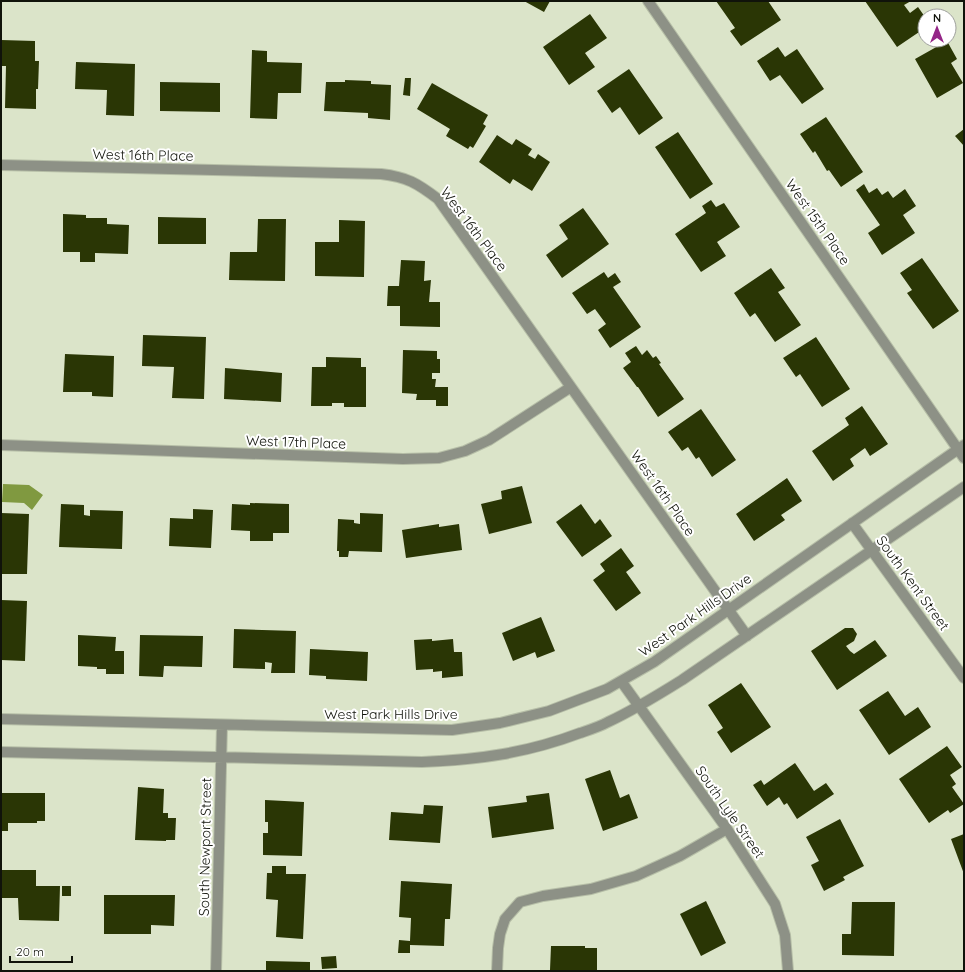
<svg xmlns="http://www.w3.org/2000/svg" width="965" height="972" font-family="Quicksand,sans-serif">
  <rect width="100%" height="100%" fill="#dbe4c9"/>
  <path fill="#809940" d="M3 484 29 485 43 495 32 510 24 503 2 502Z"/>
  <path fill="#2a3605" d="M524 1H550L544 12Z
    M716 1H768L781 20 741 46 730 31 735 28Z
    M865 1H911L904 5 910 13 918 7 925 17V28L897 47Z
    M590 14 607 38 585 53 595 67 569 85 543 47Z
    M1 40 35 41V61H39L38 89H36V109L5 108 6 66H1Z
    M947 41 957 59 951 63 963 83 937 98 915 59Z
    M778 47 785 57 797 49 824 89 802 104 780 75 770 81 757 61Z
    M252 50 267 51V62L302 63 301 93H278L277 119 250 118Z
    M76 62 135 64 134 116 106 115 107 90 75 89Z
    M629 69 663 118 639 135 620 107 612 113 597 91Z
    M405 78H411L410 96 403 95Z
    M345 80 371 81V84L391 85 390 120 368 118V113L324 111 326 82H345Z
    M160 82 220 83V112L160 111Z
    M432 83 488 115 483 124 486 126 473 148 470 146 468 149 446 136 450 129 417 109Z
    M826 117 863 172 841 187 829 170 827 171 815 151 813 153 800 134Z
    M964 129V146L955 136Z
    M678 132 713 184 690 199 655 147Z
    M497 135 512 145 516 139 532 149 528 155 535 159 538 154 550 162 532 191 513 179 510 184 479 162Z
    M864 184 869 193 877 188 882 195 888 191 893 198 905 189 916 206 903 215 915 233 882 255 868 233 880 225 856 190Z
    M711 200 716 207 724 203 740 227 717 242 726 256 701 272 675 234 706 213 702 206Z
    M583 208 609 244 562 278 546 255 568 239 559 225Z
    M63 214 86 215V218H107V224L129 225 128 254 95 253V262H80V252H63Z
    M158 217 206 218V244H158Z
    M258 219H286L285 281 229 280 230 252H257Z
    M339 220 365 221 364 277 315 276V242H339Z
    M922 258 959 311 933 329 907 293 912 290 900 273Z
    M401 260 425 261 424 281 431 280 429 302H440V327L400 326V306H387L388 286H399Z
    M771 268 785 288 778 292 801 325 775 342 755 313 750 317 734 293Z
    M604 272 608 278 615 273 621 282 613 287 641 327 610 348 598 330 606 324 595 309 587 314 572 293Z
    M143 335 206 337 204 399 172 398 174 367 142 366Z
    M816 337 850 389 822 407 800 374 796 377 783 358Z
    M636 346 642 355 647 350 653 358 656 356 661 363 659 364 684 399 658 417 638 387H637L623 368 631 362 625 353Z
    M403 350 437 351V359H440V373H432V379H436L435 387H448V406H436V400H416L417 394 402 393Z
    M65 354 114 356 113 397 92 396V392H63Z
    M326 357 361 358V367H366V407H344V403H332V406H311L312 367H326Z
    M225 368 282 373 281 402 224 399Z
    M862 406 888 444 870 456 865 448 850 459 854 466 833 481 812 451 849 425 845 418Z
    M701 409 736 460 712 477 699 457 696 459 688 447 682 451 668 432Z
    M787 478 802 501 781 515 785 520 754 541 736 514Z
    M522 486 532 523 489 534 481 504 502 499 501 491Z
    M250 503 289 504V533H273V541H250V531L231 530 232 504 250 505Z
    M61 504 84 505V515L90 516V510L123 511 122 549 59 547Z
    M581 504 595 524 600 519 612 536 582 557 556 522Z
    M193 509 213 510 211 548 169 546 170 518 193 519Z
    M1 513 29 514 27 574H1Z
    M360 513 383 514 382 552 349 551 348 557H339V551H337L338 519 354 520V523L360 524Z
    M439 524V527L459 524 462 550 406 558 402 530Z
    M621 548 634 566 626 572 641 593 616 611 593 580 605 571 600 564Z
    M1 600 27 601 25 661 1 660Z
    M541 617 555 651 537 658 535 652 513 661 502 633Z
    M845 628H853L857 634 854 641 846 646 850 651 854 654 875 640 887 656 837 690 811 651Z
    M234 629 296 631 295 673H271L272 663 265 662V669L233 668Z
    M78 635 116 637 115 651H124V674H106V669H97V667L78 666Z
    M140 635 203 636 202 667 164 666 163 677 139 676Z
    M432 639V641L453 639 454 652H462L463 676 442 678V671L433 672V669L416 670 414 640Z
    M310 649 368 652 367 681 326 679V676L309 675Z
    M741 683 771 727 731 753 717 732 723 728 708 705Z
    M888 691 905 716 918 707 931 727 889 755 859 710Z
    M947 746 962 767 950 775 956 784 952 787 964 804 950 813 948 810 929 823 899 779Z
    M795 763 814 791 826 783 834 794 797 819 787 803 784 805 779 797 767 806 753 785 761 780 764 785Z
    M610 770 620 798 629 794 638 818 603 831 585 779Z
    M138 787 164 789 163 813H168V818H176L175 840H166V841L135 840Z
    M1 793H45V821H37V823H8V831H1Z
    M549 793 554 829 492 838 488 807 527 802 526 796Z
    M265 800 304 802 302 856 263 855V833H268V822H265Z
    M424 805 443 806 440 843 389 840 391 812 423 814Z
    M840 819 864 866 843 877 845 880 824 891 811 865 819 861 806 837Z
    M964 834V874L951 839Z
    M272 866H286V874H306L303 939 276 937 278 900 266 899 267 873H272Z
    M1 870H36V886H60L59 921 19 920 18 898H1Z
    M401 881 452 884 450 919H445L444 946 410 945V953H398L399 940 410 941 411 918 399 917Z
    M62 886H71V896H62Z
    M104 895H175L174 926 151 925V934H104Z
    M706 901 726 943 701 956 680 914Z
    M852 902H895L894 956 842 955V934H851Z
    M551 946H585V948H597V971H554V970H550Z
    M336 956 337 968 322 969 321 957Z
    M266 961 310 962V971H266Z"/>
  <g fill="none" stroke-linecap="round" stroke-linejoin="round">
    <defs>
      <path id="minor" d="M648 1 964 458
        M1 165 381 174C407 177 417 183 438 199L747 636
        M1 445 403 459 439 458 465 451 489 440 571 387
        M852 523 964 678
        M621 681 727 829 775 904 785 935 788 971
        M1 719 452 730 500 723 549 711 607 689 654 662 964 445
        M1 752 422 762C478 760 527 753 580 733 589 730 599 727 608 722 634 710 658 695 682 680L964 487
        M216 971 222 725
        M497 971 498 948 500 934 505 919 520 902 543 896 591 889 636 876 680 856 727 829"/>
    </defs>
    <use href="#minor" stroke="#b6bea7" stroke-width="12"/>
    <use href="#minor" stroke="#8d9186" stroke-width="10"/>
  </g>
  <g text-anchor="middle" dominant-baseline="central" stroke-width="4" stroke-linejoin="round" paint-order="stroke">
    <g font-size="14" fill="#10130a" stroke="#fff">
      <text transform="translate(143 155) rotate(1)">West 16th Place</text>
      <text transform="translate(818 222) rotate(55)">West 15th Place</text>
      <text transform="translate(474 229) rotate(53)">West 16th Place</text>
      <text transform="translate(296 442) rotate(2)">West 17th Place</text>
      <text transform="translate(663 493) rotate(55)">West 16th Place</text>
      <text transform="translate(913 583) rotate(54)">South Kent Street</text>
      <text transform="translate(695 615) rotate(-35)">West Park Hills Drive</text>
      <text x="391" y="714">West Park Hills Drive</text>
      <text transform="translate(730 812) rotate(55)">South Lyle Street</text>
      <text transform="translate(205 847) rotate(-89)">South Newport Street</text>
    </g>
  </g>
  <rect width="965" height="972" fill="none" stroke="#10130a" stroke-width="4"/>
  <g transform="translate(937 28)"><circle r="19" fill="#ffffff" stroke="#9fa19d"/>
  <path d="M0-3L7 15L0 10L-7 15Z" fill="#942687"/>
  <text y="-6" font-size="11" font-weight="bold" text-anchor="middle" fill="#10130a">N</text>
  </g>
  <path d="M10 956v6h62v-6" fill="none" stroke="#10130a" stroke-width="2"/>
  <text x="16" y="956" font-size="12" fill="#10130a" stroke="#ffffff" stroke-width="3" paint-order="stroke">20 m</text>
</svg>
